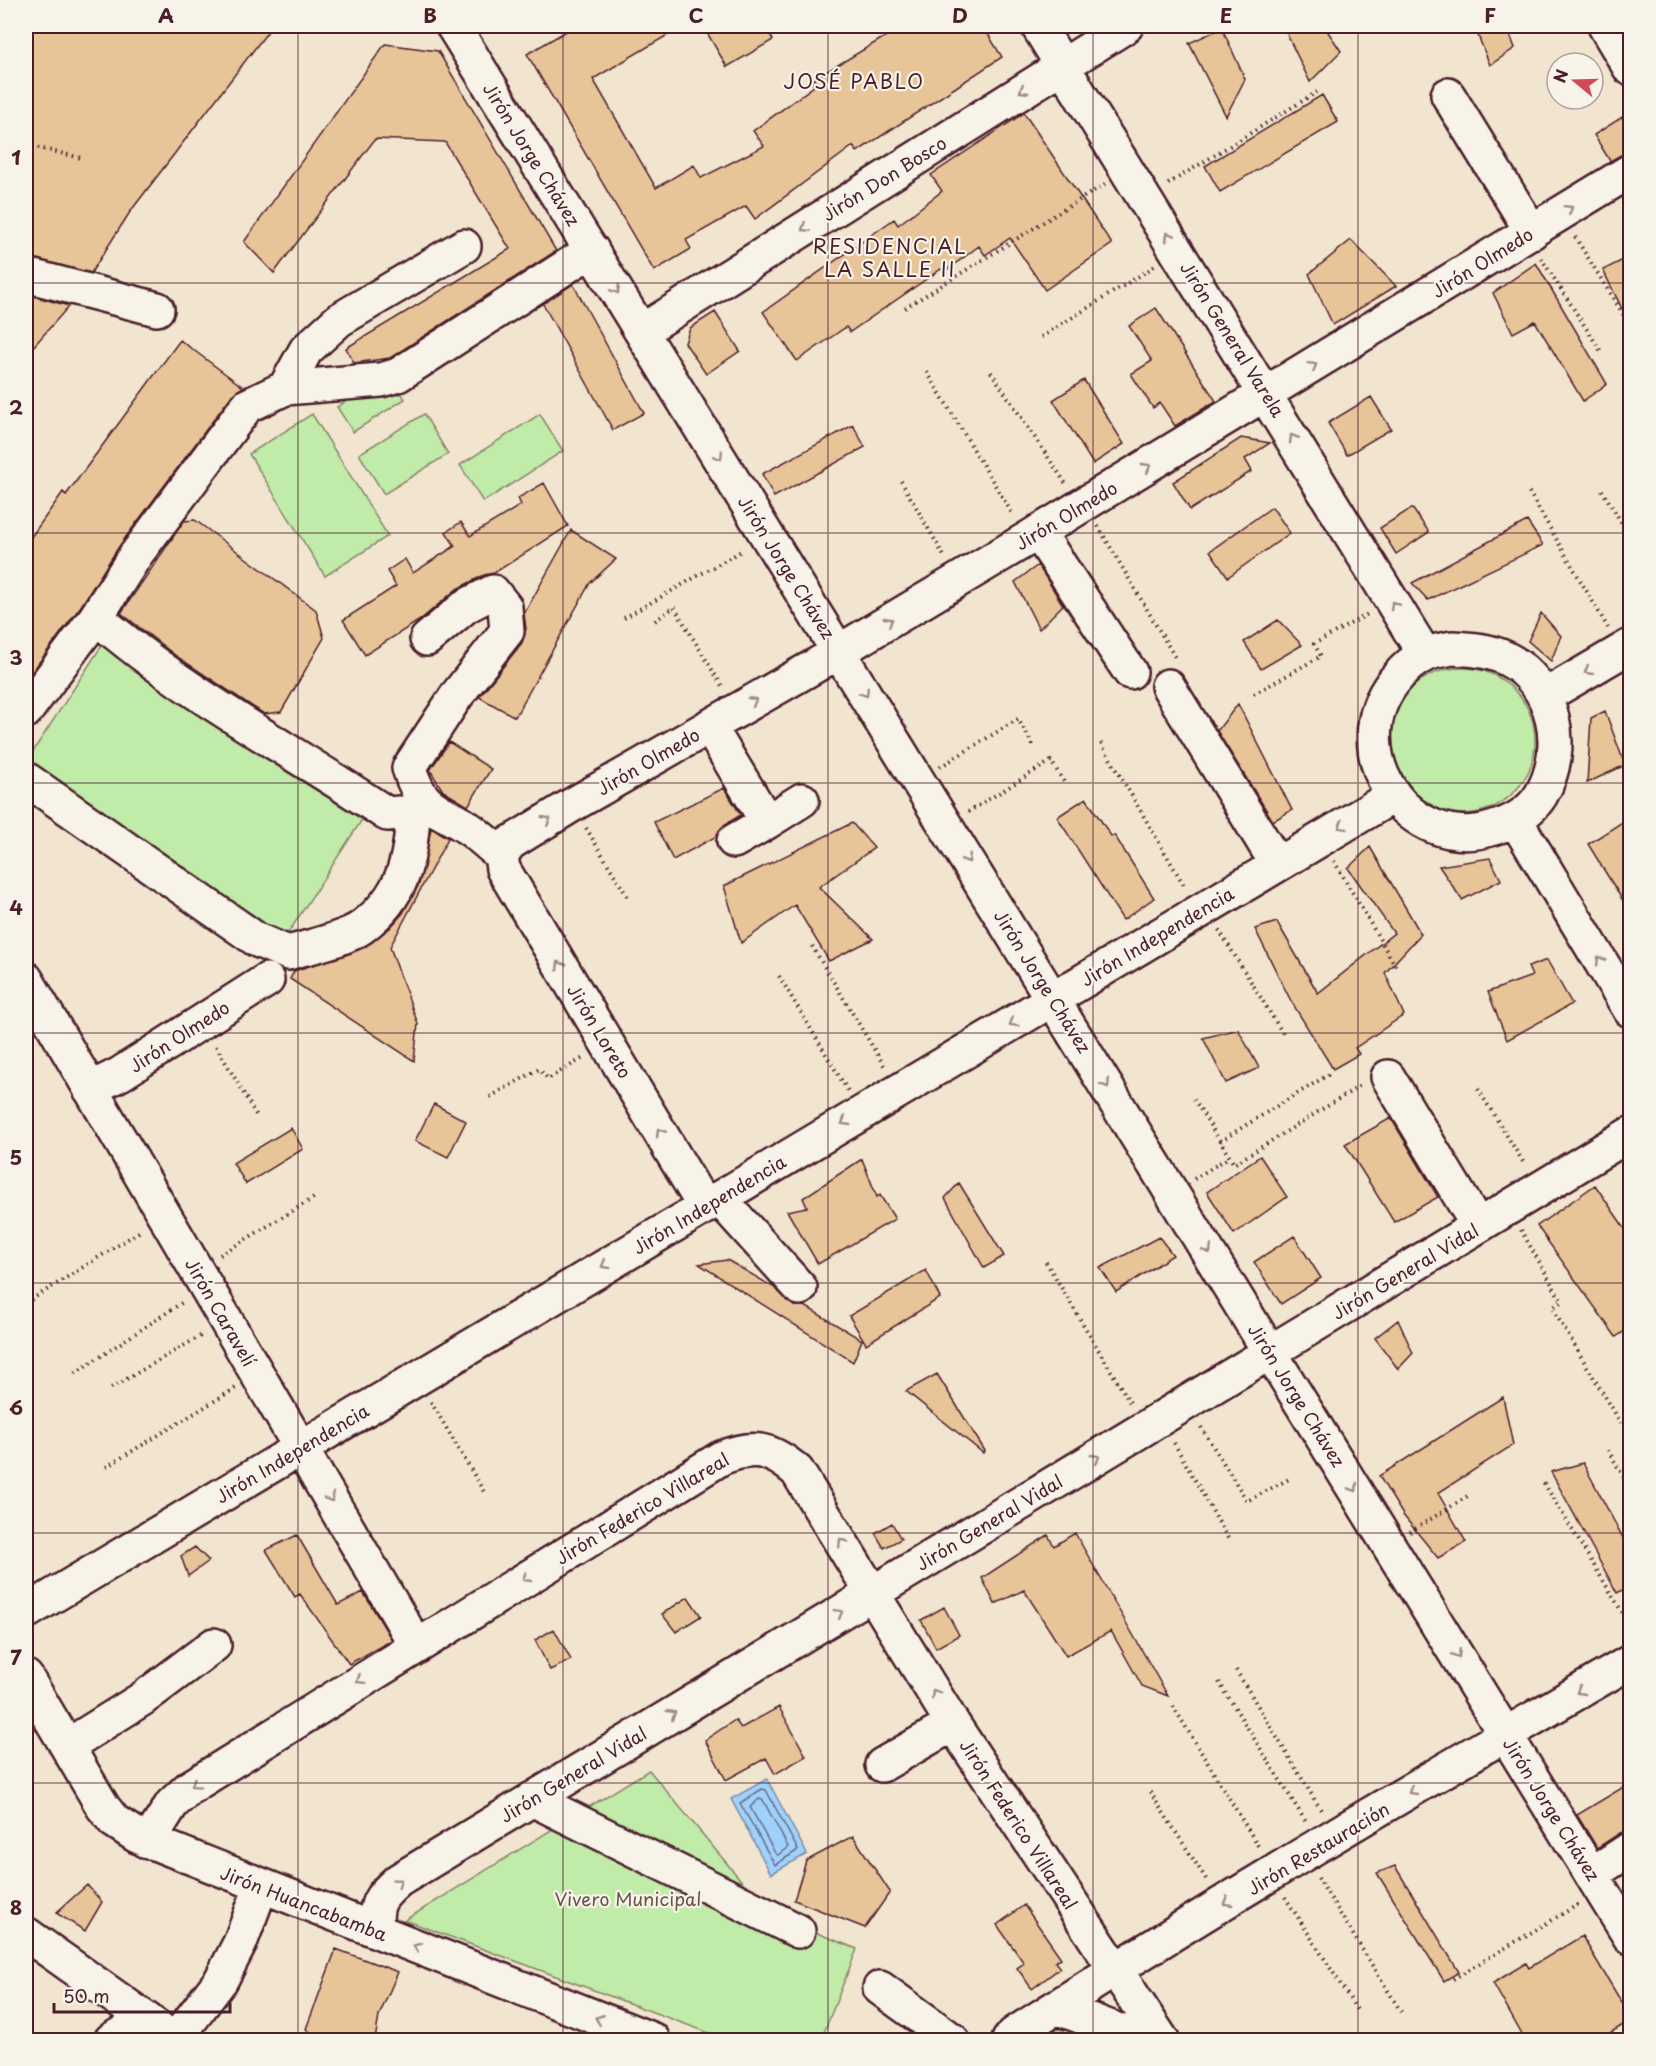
<svg xmlns="http://www.w3.org/2000/svg" width="1656" height="2066" font-family="'Playpen Sans',sans-serif">
  <rect width="100%" height="100%" fill="#f2e5d0"/>
  <filter id="ink" filterUnits="userSpaceOnUse"><feTurbulence type="fractalNoise" baseFrequency=".0167" numOctaves="2"/><feDisplacementMap in="SourceGraphic" scale="12" xChannelSelector="R" yChannelSelector="G"/><feConvolveMatrix kernelMatrix="1 2 1 2 8 2 1 2 1" color-interpolation-filters="sRGB"/></filter>
  <g filter="url(#ink)">
    <path fill="#c1eba8" stroke="#86856a" stroke-width="1.5" d="M389 374 405 399 353 432 337 407Z
      M312 414 388 536 325 576 249 454Z
      M424 414 448 454 384 494 359 454Z
      M540 414 563 451 483 502 460 465Z
      M106 639 367 812 283 941 26 771V762Z
      M1389 741a73 73 0 1 1 146 0a73 73 0 1 1-146 0Z
      M649 1770 769 1914 857 1949 821 2040H728L405 1920Z
      M1049 2029 1082 2031 1078 2040H1028Z"/>
    <path fill="#9ed2fc" stroke="#7c8aa8" stroke-width="1.5" d="M767 1779 807 1854 771 1874 731 1799Z"/>
    <g fill="none" stroke-linecap="round" stroke-linejoin="round">
      <path stroke="#6c677f" stroke-width="1.5" d="M762 1789 766 1790 798 1850 775 1865 740 1803Z
        M759 1799 763 1800 788 1847 778 1855 775 1853 750 1807Z"/>
    </g>
    <path fill="#e8c499" stroke="#4a1f2b" stroke-width="1.5" d="M26 26H272L130 212 91 273 26 257Z
      M575 26H683L593 79 656 188 694 165 701 178 764 146 753 131 814 86 811 81 903 26H983L1002 57 857 152 853 146 755 219 746 206 686 240 691 249 654 271 527 54Z
      M703 26H765L773 40 727 67Z
      M1283 26H1324L1341 51 1310 82Z
      M1507 27 1515 48 1490 65 1477 33Z
      M1222 28 1245 79 1226 116 1189 43Z
      M385 44 438 51 556 251 390 358 354 363 346 348 510 249 445 142 375 139 274 273 244 242Z
      M1322 95 1338 122 1220 192 1205 166Z
      M1630 112V150L1610 161 1594 135Z
      M1024 113 1112 244 1045 290 1010 238 985 255 979 246 944 272 941 269 850 332 846 327 797 361 763 312 894 219 898 225 942 191 931 175Z
      M1351 240 1396 286 1333 325 1309 274Z
      M1623 260 1630 275V325L1603 270Z
      M1536 263 1607 384 1583 401 1535 321 1513 333 1493 293Z
      M573 284 644 413 613 430 543 304Z
      M26 294 69 306 26 355Z
      M1156 308 1216 401 1175 426 1160 403 1153 408 1131 374 1152 361 1129 326Z
      M715 312 740 351 706 374 685 343 690 328Z
      M180 340 243 387 232 395 120 545 81 606 26 680V544L63 492 66 495Z
      M1084 380 1124 444 1093 464 1053 400Z
      M1371 397 1391 429 1347 455 1328 423Z
      M853 425 865 447 774 497 762 474Z
      M1241 438 1270 443 1245 459 1252 471 1190 510 1173 482Z
      M544 483 568 526 494 573 484 575 457 589 420 620 365 655 343 620 396 586 387 571 405 559 413 573 455 546 446 532 461 522 470 536 521 505 518 498Z
      M1272 507 1290 533 1228 577 1210 551Z
      M1412 508 1429 532 1396 554 1380 528Z
      M195 520 316 610 324 638 281 712 264 714 176 656 121 613 184 521Z
      M1527 521 1543 545 1428 600 1412 583Z
      M571 530 616 559 590 583 515 717 479 697 522 643 526 629 524 614Z
      M1038 565 1063 605 1039 629 1015 582Z
      M1541 613 1561 636 1551 661 1528 641Z
      M1278 620 1302 645 1261 669 1244 642Z
      M1238 704 1292 810 1273 821 1217 731Z
      M1605 711 1625 765 1587 783 1591 718Z
      M449 742 491 769 468 806 443 791 430 770Z
      M724 788 741 815 724 825 717 836 673 860 654 822Z
      M1086 798 1111 836H1115L1154 898 1123 920 1057 817Z
      M1630 817V912L1588 844Z
      M852 823 874 848 819 887 873 939 829 961 795 905 741 943 724 886Z
      M431 828 448 838 390 947 418 1024 414 1061 290 979 294 971 363 948 390 928 403 913 419 884Z
      M1370 847 1421 934 1385 973 1404 1015 1355 1048 1359 1054 1333 1069 1291 1001 1255 929 1277 922 1318 993 1394 933 1348 868Z
      M1490 858 1501 880 1462 900 1439 866Z
      M1547 960 1572 1004 1507 1040 1488 992 1532 976 1528 967Z
      M1238 1029 1259 1068 1226 1083 1203 1038Z
      M434 1104 466 1121 448 1157 415 1141Z
      M1391 1118 1438 1197 1394 1222 1345 1144Z
      M291 1128 303 1149 246 1184 233 1163Z
      M1260 1156 1287 1197 1234 1234 1207 1192Z
      M862 1159 877 1197 880 1195 895 1219 818 1264 787 1211 807 1207 803 1198Z
      M959 1183 1004 1256 984 1268 945 1198Z
      M1595 1185 1630 1236V1327L1616 1337 1537 1226Z
      M1294 1236 1321 1278 1281 1304 1254 1262Z
      M1159 1237 1173 1255 1116 1292 1100 1268Z
      M727 1260 775 1288 794 1306H805L862 1340 853 1362 699 1264Z
      M926 1270 940 1298 866 1344 849 1316Z
      M1398 1320 1413 1353 1398 1369 1375 1338Z
      M937 1374 985 1451 983 1453 906 1391Z
      M1503 1397 1513 1445 1438 1493 1466 1542 1438 1558 1403 1515 1379 1476Z
      M1583 1463 1630 1551V1586L1617 1593 1551 1472Z
      M892 1523 901 1539 884 1548 875 1533Z
      M1075 1533 1096 1570 1168 1696 1142 1686 1111 1631 1066 1656 1024 1590 995 1604 982 1578 1048 1535 1054 1546Z
      M297 1535 338 1605 363 1592 392 1640 349 1664 300 1594 295 1597 266 1550Z
      M195 1547 209 1561 188 1576 181 1556Z
      M688 1597 701 1616 676 1632 662 1614Z
      M944 1607 959 1635 936 1648 921 1620Z
      M554 1629 571 1660 550 1670 535 1640Z
      M779 1707 806 1756 775 1774 766 1758 726 1780 705 1740 735 1720 741 1728Z
      M1630 1783V1831L1620 1833 1597 1848 1577 1815Z
      M853 1836 890 1892 865 1928 794 1900 806 1861Z
      M1395 1866 1459 1972 1444 1981 1377 1873Z
      M87 1885 102 1902 85 1931 56 1913Z
      M1024 1905 1061 1958 1055 1962 1060 1968 1032 1989 1017 1968 1024 1963 997 1925Z
      M1582 1936 1622 2003 1630 1999V2021L1598 2040H1525L1493 1983 1526 1963 1529 1968Z
      M336 1949 398 1972 379 2016 375 2040H322L306 2029Z"/>
    <g fill="none" stroke-linecap="round" stroke-linejoin="round">
      <defs>
        <path id="minor" d="M453 26 1630 1937
          M1038 26 1425 655
          M1605 26 1630 68
          M1448 95 1532 232
          M26 275 157 309
          M642 331 1126 26
          M285 388 306 350 339 320 464 246
          M1038 532 1130 672
          M427 639 466 606 493 592 505 607 507 631 457 695 409 768C422 810 435 806 468 828 480 836 490 846 501 855
          M1452 648C1470 649 1488 650 1505 658 1556 683 1568 749 1541 795 1530 813 1513 822 1494 828 1408 856 1339 751 1394 681 1402 671 1413 660 1425 655 1433 651 1443 650 1452 648Z
          M1168 686 1277 864
          M1545 696 1630 646
          M26 711 96 617
          M709 726 767 822 802 800
          M26 779 257 940 288 953C308 947 346 939 362 927 403 896 411 860 413 812
          M428 806 413 812 387 814C290 749 185 694 96 617L135 556 247 406 285 388 381 380 398 375 592 250
          M1516 821 1630 1010
          M734 841 767 822
          M501 855 510 843 572 805 813 667 1027 539 1630 171
          M501 855 503 869 704 1206
          M26 979 416 1645
          M1388 1077 1478 1226
          M90 1089 120 1074 267 980
          M719 1198 800 1288
          M26 1612 1393 796
          M26 1677 103 1807 114 1821 137 1836 653 2040
          M67 1746 142 1699 214 1645
          M882 1765 953 1724
          M532 1799 798 1931
          M148 1842 172 1804 189 1788 721 1458C753 1445 770 1448 797 1471L953 1724 1162 2040
          M1592 1874 1630 1849
          M377 1931C374 1904 379 1897 399 1880L1630 1134
          M26 1934 146 2019 111 2040
          M880 1988 952 2040
          M1056 2007 1143 2040
          M175 2040 221 1980 240 1943 261 1887
          M1009 2040 1014 2034C1216 1904 1423 1782 1630 1662"/>
        <path id="major" d="M146 2019 175 2040"/>
      </defs>
      <use href="#minor" stroke="#4a1f2b" stroke-width="38"/>
      <use href="#major" stroke="#4a1f2b" stroke-width="38"/>
      <path stroke="#4a1f2b" stroke-width="4" stroke-dasharray="1.5 4.5" stroke-linecap="butt" d="M26 145 81 158
        M1168 184 1317 92
        M1575 237 1630 325
        M1541 258 1602 353
        M905 308 1105 184
        M1041 337 1155 266
        M927 372 1013 515
        M991 372 1066 484
        M901 481 944 556
        M1602 490 1630 537
        M1529 492 1608 628
        M1098 526 1176 659
        M624 618 743 550
        M655 621 674 607 722 686
        M1254 694 1321 656 1314 644 1368 614
        M1101 743 1185 887
        M940 767 1018 719 1033 745
        M968 812 1051 761 1064 782
        M586 828 629 899
        M1334 861 1396 967
        M1219 930 1285 1037
        M812 946 886 1069
        M779 976 848 1091
        M216 1046 258 1118
        M1478 1089 1525 1165
        M490 1097 539 1069 548 1079 585 1057
        M1194 1099 1234 1164 1363 1084
        M1220 1141 1331 1073
        M1194 1179 1229 1157
        M1521 1230 1562 1302 1552 1308 1621 1423
        M220 1255 317 1196
        M1046 1262 1132 1406
        M26 1303 142 1230
        M75 1373 183 1302
        M111 1388 204 1334
        M431 1402 484 1492
        M1201 1427 1247 1501 1289 1479
        M1174 1443 1230 1542
        M1608 1450 1630 1488
        M106 1467 236 1388
        M1544 1483 1630 1625
        M1410 1532 1471 1494
        M1236 1670 1321 1810
        M1219 1682 1306 1822
        M1173 1706 1260 1849
        M1150 1792 1208 1882
        M1318 1878 1403 2015
        M1285 1897 1359 2013
        M1453 1979 1579 1904"/>
      <use href="#minor" stroke="#f7f3e8" stroke-width="33"/>
      <use href="#major" stroke="#f7f3e8" stroke-width="33"/>
    </g>
    <defs><path id="oneway-chevron" d="M-2-3.5L2.5 0L-2 3.5" fill="none" stroke-width="1.6" stroke-linecap="round" stroke-linejoin="round" transform="scale(1.5)"/></defs>
    <g stroke="#a0898a">
      <use href="#oneway-chevron" transform="translate(1023 90) rotate(148)"/>
      <use href="#oneway-chevron" transform="translate(1569 209) rotate(-32)"/>
      <use href="#oneway-chevron" transform="translate(805 228) rotate(148)"/>
      <use href="#oneway-chevron" transform="translate(1169 236) rotate(-122)"/>
      <use href="#oneway-chevron" transform="translate(616 290) rotate(58)"/>
      <use href="#oneway-chevron" transform="translate(1313 366) rotate(-32)"/>
      <use href="#oneway-chevron" transform="translate(1293 438) rotate(-121)"/>
      <use href="#oneway-chevron" transform="translate(719 456) rotate(58)"/>
      <use href="#oneway-chevron" transform="translate(1147 467) rotate(-31)"/>
      <use href="#oneway-chevron" transform="translate(1394 605) rotate(-121)"/>
      <use href="#oneway-chevron" transform="translate(889 621) rotate(-31)"/>
      <use href="#oneway-chevron" transform="translate(1588 671) rotate(149)"/>
      <use href="#oneway-chevron" transform="translate(865 693) rotate(58)"/>
      <use href="#oneway-chevron" transform="translate(753 701) rotate(-30)"/>
      <use href="#oneway-chevron" transform="translate(547 820) rotate(-31)"/>
      <use href="#oneway-chevron" transform="translate(1342 826) rotate(149)"/>
      <use href="#oneway-chevron" transform="translate(967 859) rotate(58)"/>
      <use href="#oneway-chevron" transform="translate(1600 960) rotate(-121)"/>
      <use href="#oneway-chevron" transform="translate(560 965) rotate(-121)"/>
      <use href="#oneway-chevron" transform="translate(1013 1023) rotate(149)"/>
      <use href="#oneway-chevron" transform="translate(1106 1084) rotate(58)"/>
      <use href="#oneway-chevron" transform="translate(845 1122) rotate(149)"/>
      <use href="#oneway-chevron" transform="translate(660 1132) rotate(-121)"/>
      <use href="#oneway-chevron" transform="translate(1208 1250) rotate(58)"/>
      <use href="#oneway-chevron" transform="translate(605 1265) rotate(149)"/>
      <use href="#oneway-chevron" transform="translate(1096 1458) rotate(-31)"/>
      <use href="#oneway-chevron" transform="translate(1354 1488) rotate(58)"/>
      <use href="#oneway-chevron" transform="translate(330 1498) rotate(60)"/>
      <use href="#oneway-chevron" transform="translate(842 1542) rotate(-122)"/>
      <use href="#oneway-chevron" transform="translate(526 1578) rotate(149)"/>
      <use href="#oneway-chevron" transform="translate(839 1613) rotate(-31)"/>
      <use href="#oneway-chevron" transform="translate(1457 1654) rotate(58)"/>
      <use href="#oneway-chevron" transform="translate(360 1680) rotate(148)"/>
      <use href="#oneway-chevron" transform="translate(1580 1691) rotate(150)"/>
      <use href="#oneway-chevron" transform="translate(935 1693) rotate(-121)"/>
      <use href="#oneway-chevron" transform="translate(672 1714) rotate(-31)"/>
      <use href="#oneway-chevron" transform="translate(195 1784) rotate(146)"/>
      <use href="#oneway-chevron" transform="translate(1412 1791) rotate(149)"/>
      <use href="#oneway-chevron" transform="translate(398 1882) rotate(-37)"/>
      <use href="#oneway-chevron" transform="translate(1227 1902) rotate(149)"/>
      <use href="#oneway-chevron" transform="translate(417 1947) rotate(-158)"/>
      <use href="#oneway-chevron" transform="translate(599 2019) rotate(-158)"/>
    </g>
  </g>
  <path fill="none" stroke="#4a1f2b" stroke-width="1.5" stroke-opacity="0.55" d="M298 26V2040M563 26V2040M828 26V2040M1093 26V2040M1358 26V2040M26 283H1630M26 533H1630M26 783H1630M26 1033H1630M26 1283H1630M26 1533H1630M26 1783H1630"/>
  <g text-anchor="middle" dominant-baseline="central" stroke-width="4.5" stroke-linejoin="round" paint-order="stroke">
    <g font-size="18" fill="#4a1f2b" stroke="#f7f3e8">
      <text transform="translate(532 154) rotate(58)">Jirón Jorge Chávez</text>
      <text transform="translate(884 178) rotate(-32)">Jirón Don Bosco</text>
      <text transform="translate(1482 262) rotate(-32)">Jirón Olmedo</text>
      <text transform="translate(1233 339) rotate(58)">Jirón General Varela</text>
      <text transform="translate(1066 515) rotate(-31)">Jirón Olmedo</text>
      <text transform="translate(787 567) rotate(58)">Jirón Jorge Chávez</text>
      <text transform="translate(648 761) rotate(-30)">Jirón Olmedo</text>
      <text transform="translate(1157 936) rotate(-31)">Jirón Independencia</text>
      <text transform="translate(1043 981) rotate(58)">Jirón Jorge Chávez</text>
      <text transform="translate(600 1031) rotate(59)">Jirón Loreto</text>
      <text transform="translate(179 1036) rotate(-33)">Jirón Olmedo</text>
      <text transform="translate(709 1204) rotate(-31)">Jirón Independencia</text>
      <text transform="translate(1405 1271) rotate(-31)">Jirón General Vidal</text>
      <text transform="translate(221 1312) rotate(60)">Jirón Caravelí</text>
      <text transform="translate(1297 1395) rotate(58)">Jirón Jorge Chávez</text>
      <text transform="translate(292 1453) rotate(-31)">Jirón Independencia</text>
      <text transform="translate(642 1508) rotate(-31)">Jirón Federico Villareal</text>
      <text transform="translate(989 1522) rotate(-31)">Jirón General Vidal</text>
      <text transform="translate(573 1774) rotate(-31)">Jirón General Vidal</text>
      <text transform="translate(1552 1809) rotate(58)">Jirón Jorge Chávez</text>
      <text transform="translate(1019 1824) rotate(57)">Jirón Federico Villareal</text>
      <text transform="translate(1318 1848) rotate(-31)">Jirón Restauración</text>
      <text transform="translate(304 1903) rotate(21)">Jirón Huancabamba</text>
    </g>
    <g font-size="18" fill="#68524a" stroke="#f7f3e8">
      <text x="628" y="1898">Vivero Municipal</text>
    </g>
    <g font-size="20" letter-spacing="1.5" fill="#4a1f2b" stroke="#f7f3e8">
      <text x="854" y="81">JOSÉ PABLO</text>
      <text x="890" y="246">RESIDENCIAL<tspan x="890" dy="23">LA SALLE II</tspan></text>
    </g>
  </g>
  <rect width="1656" height="2066" fill="none" stroke="#f7f3e8" stroke-width="66"/>
  <g transform="translate(1575 81) rotate(289)"><circle r="28" fill="#f7f3e8" stroke="#b29e9c" stroke-width="1.5"/>
  <path d="M0-4.5L10 22L0 15L-10 22Z" fill="#d1495b"/>
  <text y="-9" font-size="16" font-weight="bold" text-anchor="middle" fill="#4a1f2b">N</text>
  </g>
  <path d="M54 2003v9h176v-9" fill="none" stroke="#4a1f2b" stroke-width="3"/>
  <text x="63" y="2003" font-size="18" fill="#4a1f2b" stroke="#f7f3e8" stroke-width="4.5" paint-order="stroke">50 m</text>
  <rect x="33" y="33" width="1590" height="2000" fill="none" stroke="#4a1f2b" stroke-width="2"/>
  <g font-size="20" text-anchor="middle" font-weight="bold" fill="#4a1f2b">
    <text x="166" y="23">A</text>
    <text x="430" y="23">B</text>
    <text x="696" y="23">C</text>
    <text x="960" y="23">D</text>
    <text x="1226" y="23">E</text>
    <text x="1490" y="23">F</text>
    <text x="16" y="165">1</text>
    <text x="16" y="415">2</text>
    <text x="16" y="665">3</text>
    <text x="16" y="915">4</text>
    <text x="16" y="1165">5</text>
    <text x="16" y="1415">6</text>
    <text x="16" y="1665">7</text>
    <text x="16" y="1915">8</text>
  </g>
</svg>
